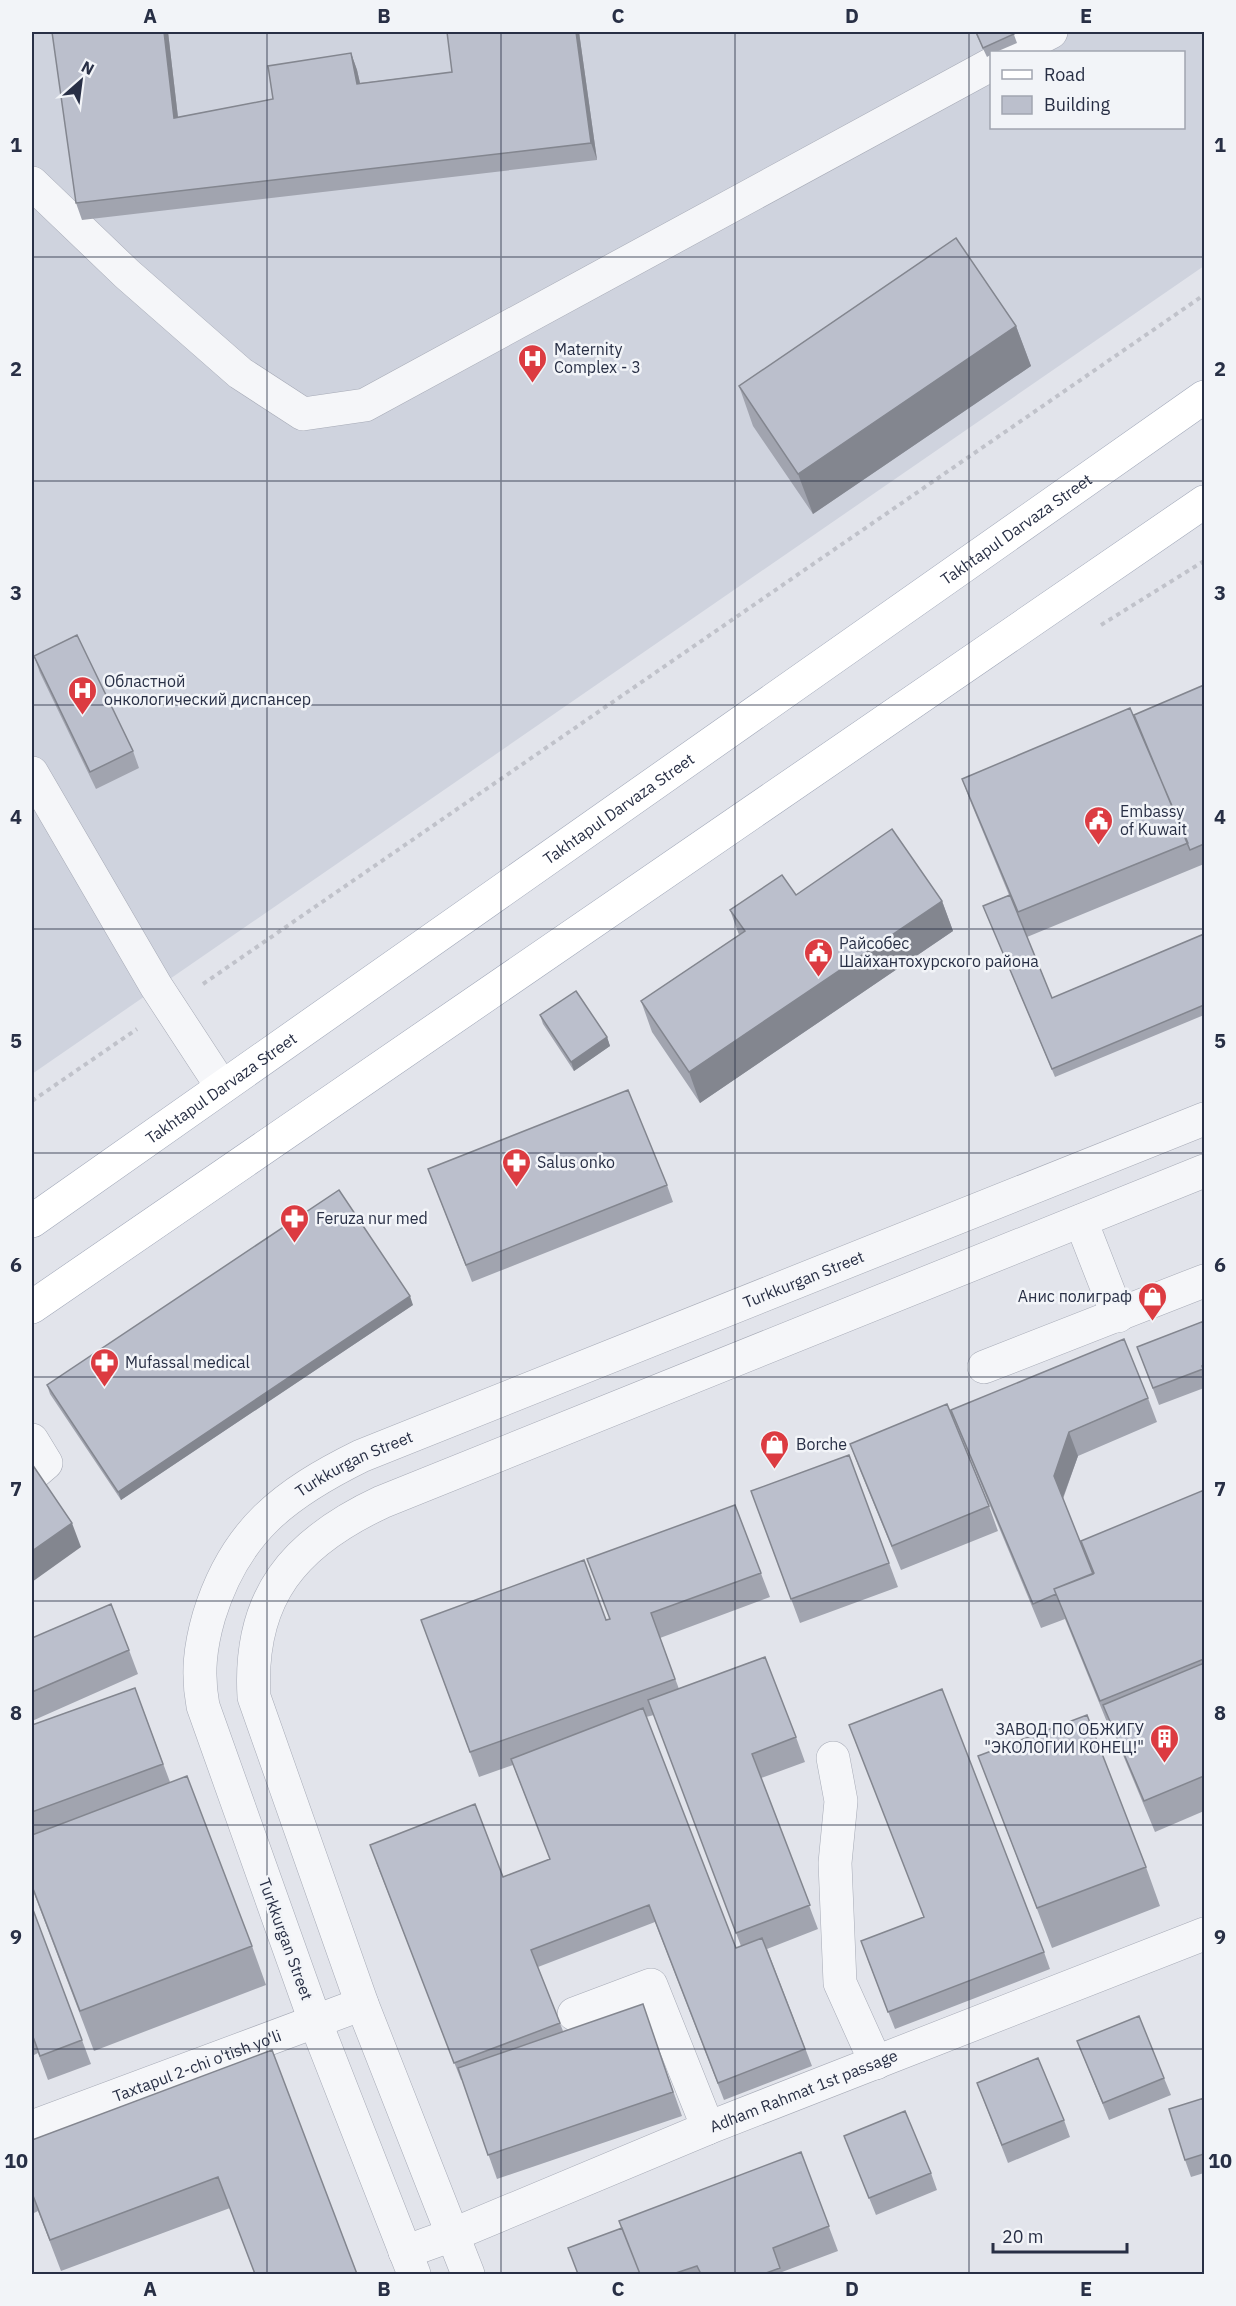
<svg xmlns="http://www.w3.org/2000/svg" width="1236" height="2306" font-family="'IBM Plex Sans',sans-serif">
  <rect width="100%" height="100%" fill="#e2e4eb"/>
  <path fill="#cfd3de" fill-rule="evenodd" d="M32 32H1204V266L32 1074ZM992 52H1184V128H992Z"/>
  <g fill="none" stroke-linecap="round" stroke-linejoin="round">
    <defs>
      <g id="minor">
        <path d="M1012 52 1051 32"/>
        <path d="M32 183 127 274 240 373 303 414 365 405 992 64"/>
        <path d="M32 773 156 986 222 1087"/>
        <path d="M1081 1221 1118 1316"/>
        <path d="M984 1367 1204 1281"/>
        <path d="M32 1440 46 1463 32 1475"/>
        <path d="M833 1758 841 1801 835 1863 840 1983 876 2063"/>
        <path d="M574 2014 651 1985 708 2128"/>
        <path id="s1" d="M32 2127 362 2004"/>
        <path id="s2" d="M405 2252 452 2235 708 2128 1204 1934"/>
        <path id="s3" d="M414 2274 315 2021 203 1706C197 1674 200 1647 209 1616 235 1531 284 1494 361 1456L1204 1119"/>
        <path d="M468 2274 362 2004 254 1697C248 1597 294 1543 382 1502L1204 1171"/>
      </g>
      <g id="major">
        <path id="s4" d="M32 1221 1204 397"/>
        <path d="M32 1307 1204 502"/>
      </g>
    </defs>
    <use href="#minor" stroke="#a6aab6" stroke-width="34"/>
    <use href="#major" stroke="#a0a7b8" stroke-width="34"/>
    <path stroke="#c0c2ca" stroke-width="4" stroke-dasharray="4.5 4.5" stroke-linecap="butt" d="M1101 625 1204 561
      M203 984 1204 295
      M32 1101 137 1029"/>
    <use href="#minor" stroke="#f5f6f9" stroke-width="33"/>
    <use href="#major" stroke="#fff" stroke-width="33"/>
  </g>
  <path fill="#a1a4af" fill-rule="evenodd" d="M52 32H168L178 117 273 99 351 53 357 70 360 83 452 72 579 32 597 160 82 220 76 203Z
    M975 32H1013L1017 43 996 52H992V54L987 57Z
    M1016 326 1031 366 813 514 753 426 739 386Z
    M34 656 133 751 139 768 96 789 40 673Z
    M1204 685V864L1027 937 1052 998 1204 934V1015L1055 1077 983 906 1009 895 971 803 962 779 1134 715Z
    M796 895 942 901 953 931 700 1103 652 1032 641 1001 739 935 730 910Z
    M540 1015 607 1037 610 1046 574 1071 543 1024Z
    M428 1169 667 1185 673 1202 472 1282Z
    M413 1305 121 1500 50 1394 47 1385Z
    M1204 1321V1388L1159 1405 1137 1347Z
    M1148 1398 1157 1422 1078 1456 1063 1499 1088 1562 1204 1490V1811L1155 1832 1113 1731 1111 1732 1065 1619 1041 1628 960 1434 951 1410Z
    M850 1444 989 1506 998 1531 901 1570 859 1468Z
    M849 1455 898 1587 800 1623 751 1491Z
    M735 1505 770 1597 660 1638 679 1689 796 1737 805 1762 761 1778 818 1929 767 1949 812 2066 724 2100 655 1922 538 1967 563 2031 651 2028 682 2116 497 2179 462 2080H461L376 1862 503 1877 550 1859 513 1765 479 1777 421 1620H606L610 1619ZM654 1715 741 1946 736 1948 646 1717Z
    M32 1638 129 1650 138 1674 32 1721Z
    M135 1688 170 1782 252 1946 266 1985 94 2051 32 1888V1725Z
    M978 1756 1146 1867 1160 1906 1052 1948Z
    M32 1907 91 2064 48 2080 38 2053 32 2056Z
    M923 1917 1044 1952 1050 1969 895 2029 867 1958Z
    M1077 2041 1164 2078 1171 2095 1109 2120Z
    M272 2050 255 2274 230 2208 61 2271 38 2211 32 2214V2140Z
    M977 2083 1064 2120 1070 2137 1008 2163Z
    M1204 2098V2173L1191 2177 1185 2160Z
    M844 2136 931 2173 937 2190 876 2215Z
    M801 2152 838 2251 782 2272V2274H578L622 2228Z"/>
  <path fill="#83868f" d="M164 32H168L180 135 174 118Z
    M576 32H579L597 160 591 143Z
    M351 53 357 70 364 101 357 84Z
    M1016 326 1031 366 813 514 798 474Z
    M942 901 953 931 700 1103 689 1072Z
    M607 1037 610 1046 574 1071 571 1062Z
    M410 1296 413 1305 121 1500 118 1492Z
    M1069 1432 1078 1456 1062 1500 1054 1476Z
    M72 1523 81 1547 32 1582V1551Z"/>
  <path fill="#bbbfcc" stroke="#83868f" stroke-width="1.5" d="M52 32H164L174 118 273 99 268 66 351 53 357 84 452 72 447 32H576L591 143 76 203Z
    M976 32H1013L1014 34 983 48Z
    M956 238 1016 326 798 474 739 386Z
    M77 635 133 751 90 772 34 656Z
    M1204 685V844L1190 850 1134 715Z
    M1130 708 1188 843 1018 912 962 779Z
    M892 829 942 901 689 1072 641 1001 745 931 730 910 782 875 796 895Z
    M1010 895 1052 998 1204 934V1005L1052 1069 983 906Z
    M576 991 607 1037 571 1062 540 1015Z
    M628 1090 667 1185 466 1265 428 1169Z
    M339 1190 410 1296 118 1492 47 1385Z
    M1204 1321V1365L1202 1366 1203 1369 1153 1388 1137 1347Z
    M1124 1339 1148 1398 1069 1432 1054 1476 1093 1574 1054 1589 1056 1594 1033 1604 951 1410Z
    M947 1404 989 1506 892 1546 850 1444Z
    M849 1455 889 1563 791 1599 751 1491Z
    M32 1464 72 1523 32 1551Z
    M1204 1490V1659L1100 1701 1054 1589 1094 1573 1081 1541Z
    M735 1505 761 1573 651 1613 675 1679 470 1752 421 1620 584 1560 606 1620 610 1619 587 1559Z
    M111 1604 129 1650 32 1692V1638Z
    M765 1657 796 1737 752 1754 810 1905 736 1933 648 1700Z
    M1204 1663V1776L1144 1801 1103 1705Z
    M135 1688 163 1764 32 1812V1725Z
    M942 1689 1044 1952 888 2012 861 1941 924 1917 849 1725Z
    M643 1708 736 1948 762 1938 805 2049 718 2083 649 1905 531 1950 560 2023 454 2063 370 1845 475 1804 503 1877 550 1859 511 1759Z
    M1087 1715 1146 1867 1037 1908 978 1756Z
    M187 1776 252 1946 80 2011 32 1886V1835Z
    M32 1907 82 2040 40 2056 32 2034Z
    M643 2004 673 2092 488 2155 458 2068Z
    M1139 2016 1164 2078 1103 2103 1077 2041Z
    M272 2050 357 2274H255L218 2177 50 2240 32 2193V2140Z
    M1038 2058 1064 2120 1002 2145 977 2083Z
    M1204 2098V2154L1185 2160 1169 2109Z
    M905 2111 931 2173 869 2198 844 2136Z
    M801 2152 829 2226 773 2248 780 2268 766 2273 767 2274H701L697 2266 673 2274H640L619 2221Z
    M622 2228 640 2274H578L568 2248Z"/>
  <path fill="none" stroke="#282f45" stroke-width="1.5" stroke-opacity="0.55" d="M267 32V2274M501 32V2274M735 32V2274M969 32V2274M32 257H1204M32 481H1204M32 705H1204M32 929H1204M32 1153H1204M32 1377H1204M32 1601H1204M32 1825H1204M32 2049H1204"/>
  <defs>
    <symbol id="hospital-pin" viewBox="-11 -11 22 30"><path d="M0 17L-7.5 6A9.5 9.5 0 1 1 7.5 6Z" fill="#dc3b41" stroke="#f2f4f8"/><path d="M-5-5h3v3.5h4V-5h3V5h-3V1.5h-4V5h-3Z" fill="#fff"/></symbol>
    <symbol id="civic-pin" viewBox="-11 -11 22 30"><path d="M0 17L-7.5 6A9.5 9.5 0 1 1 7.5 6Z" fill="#dc3b41" stroke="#f2f4f8"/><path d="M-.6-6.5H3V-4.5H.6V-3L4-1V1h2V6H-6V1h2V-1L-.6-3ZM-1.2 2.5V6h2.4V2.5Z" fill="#fff"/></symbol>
    <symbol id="pharmacy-pin" viewBox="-11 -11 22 30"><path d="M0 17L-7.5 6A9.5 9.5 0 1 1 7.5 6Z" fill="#dc3b41" stroke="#f2f4f8"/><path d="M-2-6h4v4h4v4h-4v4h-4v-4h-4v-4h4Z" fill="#fff"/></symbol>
    <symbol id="shop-pin" viewBox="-11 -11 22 30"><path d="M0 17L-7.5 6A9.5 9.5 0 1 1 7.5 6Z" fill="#dc3b41" stroke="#f2f4f8"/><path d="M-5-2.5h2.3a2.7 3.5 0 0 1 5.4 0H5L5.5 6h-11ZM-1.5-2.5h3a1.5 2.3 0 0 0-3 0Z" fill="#fff"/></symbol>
    <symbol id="building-pin" viewBox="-11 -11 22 30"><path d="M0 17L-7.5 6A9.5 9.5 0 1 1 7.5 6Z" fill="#dc3b41" stroke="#f2f4f8"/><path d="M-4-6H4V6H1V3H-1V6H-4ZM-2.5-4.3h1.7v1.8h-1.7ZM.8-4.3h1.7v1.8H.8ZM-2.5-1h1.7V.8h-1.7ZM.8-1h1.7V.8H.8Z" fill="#fff"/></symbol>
  </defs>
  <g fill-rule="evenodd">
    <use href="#hospital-pin" x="516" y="342" width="33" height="45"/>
    <use href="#hospital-pin" x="66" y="674" width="33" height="45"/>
    <use href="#civic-pin" x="1082" y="804" width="33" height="45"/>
    <use href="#civic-pin" x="802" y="936" width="33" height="45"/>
    <use href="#pharmacy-pin" x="500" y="1146" width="33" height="45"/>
    <use href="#pharmacy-pin" x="278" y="1202" width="33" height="45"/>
    <use href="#shop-pin" x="1136" y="1280" width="33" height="45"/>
    <use href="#pharmacy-pin" x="88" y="1346" width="33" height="45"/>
    <use href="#shop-pin" x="758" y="1428" width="33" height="45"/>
    <use href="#building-pin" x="1148" y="1722" width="33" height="45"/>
  </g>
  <g text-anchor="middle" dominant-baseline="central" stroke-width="5" stroke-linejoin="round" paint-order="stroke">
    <g font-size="16" fill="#282f45" stroke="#f2f4f8" text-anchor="start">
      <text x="554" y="349">Maternity<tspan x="554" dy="18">Complex - 3</tspan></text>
      <text x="104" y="681">Областной<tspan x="104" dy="18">онкологический диспансер</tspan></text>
      <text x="1120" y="811">Embassy<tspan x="1120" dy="18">of Kuwait</tspan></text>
      <text x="839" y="943">Райсобес<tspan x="839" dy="18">Шайхантохурского района</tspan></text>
      <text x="537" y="1162">Salus onko</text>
      <text x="316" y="1218">Feruza nur med</text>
      <text x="1132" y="1296" text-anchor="end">Анис полиграф</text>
      <text x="125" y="1362">Mufassal medical</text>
      <text x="796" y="1444">Borche</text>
      <text x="1144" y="1729" text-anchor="end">ЗАВОД ПО ОБЖИГУ<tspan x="1144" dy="18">"ЭКОЛОГИИ КОНЕЦ!"</tspan></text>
    </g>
    <g font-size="16" fill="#282f45" stroke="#f2f4f8">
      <text stroke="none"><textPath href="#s4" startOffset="1203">Takhtapul Darvaza Street</textPath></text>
      <text stroke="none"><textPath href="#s4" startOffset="717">Takhtapul Darvaza Street</textPath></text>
      <text stroke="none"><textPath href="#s4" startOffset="231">Takhtapul Darvaza Street</textPath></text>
      <text stroke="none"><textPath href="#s3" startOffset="1402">Turkkurgan Street</textPath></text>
      <text stroke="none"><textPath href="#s3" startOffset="916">Turkkurgan Street</textPath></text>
      <text transform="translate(286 1939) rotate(70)">Turkkurgan Street</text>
      <text stroke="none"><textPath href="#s1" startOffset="176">Taxtapul 2-chi o'tish yo'li</textPath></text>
      <text stroke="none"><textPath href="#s2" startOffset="430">Adham Rahmat 1st passage</textPath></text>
    </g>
  </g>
  <rect width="1236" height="2306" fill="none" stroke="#f2f4f8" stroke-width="66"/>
  <rect x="990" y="51" width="195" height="78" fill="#f2f4f8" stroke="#a1a5b0" stroke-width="1.5"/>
  <rect x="1002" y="70" width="30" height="9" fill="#ffffff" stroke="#a1a5b0" stroke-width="1.5"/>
  <text x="1044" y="81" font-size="18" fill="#282f45">Road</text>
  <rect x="1002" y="96" width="30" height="18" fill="#bbbfcc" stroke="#a1a5b0" stroke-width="1.5"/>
  <text x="1044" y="111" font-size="18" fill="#282f45">Building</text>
  <g transform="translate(81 81) rotate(28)" stroke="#f2f4f8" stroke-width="4.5" paint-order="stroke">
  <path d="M0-4.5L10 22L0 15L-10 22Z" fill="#282f45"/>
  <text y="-9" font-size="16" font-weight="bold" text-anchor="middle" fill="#282f45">N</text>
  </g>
  <path d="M993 2243v9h134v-9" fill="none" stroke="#282f45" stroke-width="3"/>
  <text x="1002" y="2243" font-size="18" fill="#282f45" stroke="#f2f4f8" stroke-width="4.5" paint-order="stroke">20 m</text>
  <rect x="33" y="33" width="1170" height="2240" fill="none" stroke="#282f45" stroke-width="2"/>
  <g font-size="20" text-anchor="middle" font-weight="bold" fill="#282f45">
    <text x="150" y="23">A</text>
    <text x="384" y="23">B</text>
    <text x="618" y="23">C</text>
    <text x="852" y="23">D</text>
    <text x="1086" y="23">E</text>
    <text x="16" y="152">1</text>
    <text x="1220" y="152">1</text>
    <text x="16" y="376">2</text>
    <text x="1220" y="376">2</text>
    <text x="16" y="600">3</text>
    <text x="1220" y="600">3</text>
    <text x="16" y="824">4</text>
    <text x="1220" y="824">4</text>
    <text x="16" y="1048">5</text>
    <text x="1220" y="1048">5</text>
    <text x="16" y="1272">6</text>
    <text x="1220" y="1272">6</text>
    <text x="16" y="1496">7</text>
    <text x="1220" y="1496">7</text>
    <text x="16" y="1720">8</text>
    <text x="1220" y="1720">8</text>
    <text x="16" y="1944">9</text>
    <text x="1220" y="1944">9</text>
    <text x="16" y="2168">10</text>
    <text x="1220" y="2168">10</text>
    <text x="150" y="2296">A</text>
    <text x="384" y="2296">B</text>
    <text x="618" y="2296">C</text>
    <text x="852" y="2296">D</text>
    <text x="1086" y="2296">E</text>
  </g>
</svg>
